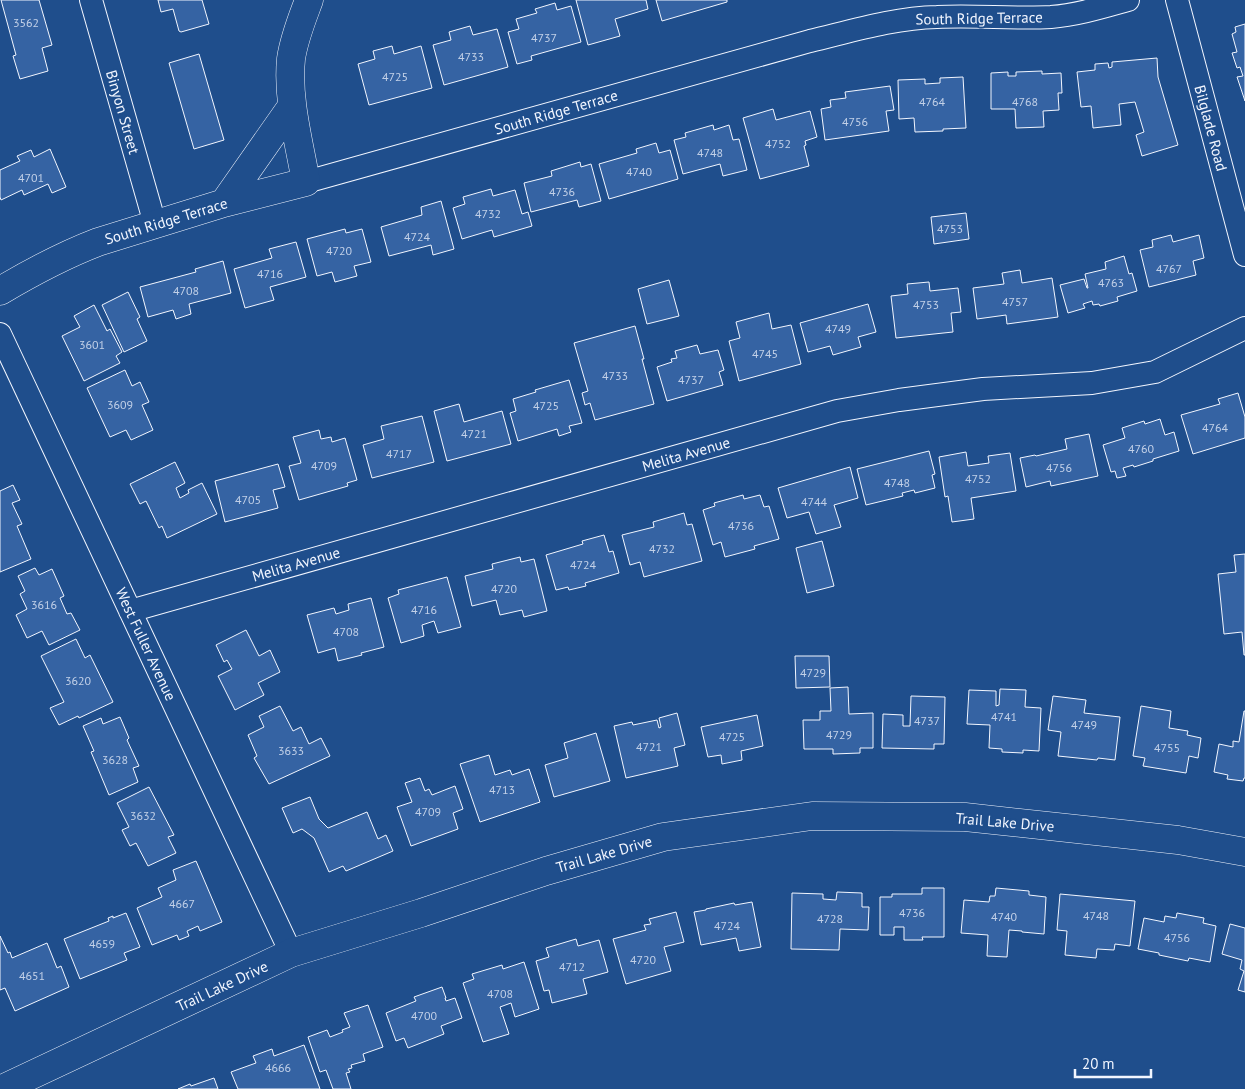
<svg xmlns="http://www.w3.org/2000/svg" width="1245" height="1089" font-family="'PT Sans',sans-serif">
  <rect width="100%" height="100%" fill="#1f4e8c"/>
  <path fill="#3563a3" stroke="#f2f6ff" d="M1 0H39L52 45 42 48 48 71 20 79 13 56 16 55Z
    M158 0H202L209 24 181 32 179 31 173 9 161 12Z
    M576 0H646L648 9 615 19 620 36 588 45Z
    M656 0H727V2L662 21Z
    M555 3 557 10 571 6 581 42 531 56 532 60 517 64 508 32 519 29 516 19 537 13 535 9Z
    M1245 24V101L1237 77 1243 76 1240 67 1237 68 1232 53 1237 52 1232 34 1236 32 1235 27Z
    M470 26 473 35 497 29 508 67 444 85 433 45 451 40 449 32Z
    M392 46 394 54 421 46 432 88 369 105 358 64 375 59 373 51Z
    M199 54 224 140 194 149 169 63Z
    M1157 58 1158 77 1178 145 1142 156 1136 135 1144 132 1135 102 1119 104 1121 125 1093 128 1091 106 1081 107 1077 72 1095 70V64L1108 63 1109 68 1112 67V62Z
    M1042 71V74L1061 73 1062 93H1058L1059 110 1043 111 1044 127 1016 128 1015 109H991V73L1008 72V76H1016V72Z
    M963 77 966 128 943 129V131L915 132 914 118 899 119 898 80 925 79V84L940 83V78Z
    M890 86 894 110 886 111 889 131 825 140 821 109 831 107 830 100 846 98 845 92Z
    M773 109 776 120 810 111 817 137 805 141 806 145 804 146 809 166 760 179 743 118Z
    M713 125 714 130 729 125 733 140 739 139 747 170 723 176 720 164 683 174 674 140 686 137 685 133Z
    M656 143 659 153 670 150 678 179 609 199 599 164 637 153 636 149Z
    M50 149 66 187 52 193 48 184 24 195 22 190 1 200 0 197V170L20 161 17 156 31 150 34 157Z
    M580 162 581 167 591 164 601 201 579 207 577 200 531 212 524 183 552 176 551 171Z
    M491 189 493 196 515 190 522 214 528 212 532 226 494 237 492 230 462 239 453 208 465 204 463 197Z
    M441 201 454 249 433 255 431 245 389 256 381 227 422 215 421 207Z
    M966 213 969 239 934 244 931 217Z
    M345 229 346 233 362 229 371 262 354 266 357 276 335 282 332 272 317 276 307 239Z
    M1171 235 1173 242 1199 235 1204 258 1193 261 1196 275 1149 287 1140 250 1153 247 1152 240Z
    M296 242 306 277 270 287 274 300 245 308 234 269 272 258 269 249Z
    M1124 256 1129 274 1132 273 1137 291 1117 297 1118 301 1100 306 1099 304 1093 305 1092 301 1083 304 1085 308 1068 313 1060 285 1084 279 1087 288H1088L1085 274 1106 269 1105 262Z
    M223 261 231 293 189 304 191 314 176 319 173 310 148 317 140 287 196 272 195 269Z
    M1020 270 1022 283 1052 278 1058 317 1007 324 1006 315 977 319 973 288 1004 284 1002 273Z
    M669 280 679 316 647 324 638 289Z
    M929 282 930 291 958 288 961 312 951 313 953 332 896 338 891 296 908 294 907 284Z
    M128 292 140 317 137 319 147 341 124 352 102 305Z
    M868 304 876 332 858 337 861 347 833 355 830 346 808 352 800 323Z
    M94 305 107 331 110 329 122 352 116 356 120 363 84 381 62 336 80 327 74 316Z
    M769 313 772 329 791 325 801 364 739 381 729 341 740 338 736 322Z
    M635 326 644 359H642L654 404 595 420 590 403 585 405 582 393 588 391 574 343Z
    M697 345 700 354 718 350 724 370 719 372 723 385 667 401 657 367 672 362 671 359 677 358 675 351Z
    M125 370 132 386 140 382 149 402 142 405 153 430 131 440 126 430 110 437 87 388Z
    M569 380 582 423 569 426 571 432 559 436 557 429 518 441 510 413 516 411 513 399 536 392 535 390Z
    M1238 393 1245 417V438L1193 454 1181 415 1220 404 1218 399Z
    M459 404 464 422 502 411 511 444 447 461 434 411Z
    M422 416 434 462 372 478 363 445 384 439 381 426Z
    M1160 419 1165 435 1174 432 1179 451 1153 459V461L1134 467 1133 465 1123 468 1126 476 1117 478 1115 471 1111 472 1103 445 1125 438 1122 428 1144 421 1145 424Z
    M319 430 321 439 331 437 332 442 345 438 357 480 347 483 348 486 299 500 289 466 301 463 293 437Z
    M1089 434 1098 476 1051 486 1050 481 1026 487 1020 458 1035 455 1036 456 1067 449 1065 439Z
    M929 451 935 474 932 475 935 488 915 493 914 490 902 493 903 496 866 505 857 469Z
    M966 452 968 466 989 463 988 456 1010 453 1016 491 971 498 974 519 952 522 948 496 945 497 939 457Z
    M175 462 185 483 176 488 180 498 189 493 188 490 202 483 217 514 167 538 162 526 159 528 146 501 140 504 130 484Z
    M278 464 285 487 273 490 278 508 225 522 215 481Z
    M850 467 858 498 834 505 841 527 816 534 809 512 787 518 778 488Z
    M13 485 20 500 12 503 22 524 17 526 31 559 0 572V491Z
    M743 495 744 499 760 495 764 507 769 506 779 539 754 546 755 549 725 557 721 542 713 545 703 510 715 506 714 503Z
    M684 513 687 525 692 524 702 561 644 577 640 562 630 565 622 535 654 527 653 522Z
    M604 535 609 552 613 551 619 573 585 583 586 586 569 590 568 587 556 590 546 555 583 544 582 541Z
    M822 541 834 586 807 593 796 548Z
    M1245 554V655H1244L1242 632 1224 634 1218 574 1236 572 1234 555Z
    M520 557 521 562 534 559 547 611 524 617 522 610 500 615 496 600 472 606 465 576 493 569 492 564Z
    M35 568 39 575 52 569 64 596 60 598 67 614 71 613 80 630 49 645 42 631 27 638 16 615 27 609 20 594 25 591 18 576Z
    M447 577 461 627 438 633 434 621 422 625 424 636 401 643 388 598 399 594 398 590Z
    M371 598 384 647 361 653 362 655 338 661 335 648 318 653 307 615 334 608 336 614 349 610 348 604Z
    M246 630 259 656 270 650 280 672 258 683 264 695 235 710 218 676 232 669 227 660 224 662 216 645Z
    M76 639 85 658 90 655 113 702 79 718 78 716 59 725 50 708 64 702 41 656Z
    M795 656H829L830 687 796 688Z
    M848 687 849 714 873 713V748H860V753L833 754V749H804L803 720H820V711H831L830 688Z
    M1000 689 1026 690 1025 707 1041 708 1039 751 1023 750V753L1002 752V749L989 748 990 725 967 724 969 690 996 691V706L999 705Z
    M911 696 945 697 944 744H934V749L882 748 883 714 903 715V726H910Z
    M1053 696 1086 700 1084 713 1120 717 1115 760 1098 758 1097 760 1058 756 1061 732 1048 730Z
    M280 706 293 731 301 727 309 744 321 738 330 756 269 784 254 758 257 756 248 735 264 727 259 716Z
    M1141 706 1171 711 1169 728 1188 731 1187 735 1201 738 1198 758 1189 756 1186 773 1143 766 1145 758 1133 756Z
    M1244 711H1245V778H1244L1243 781 1227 779 1228 775 1214 772 1219 744 1233 747V741L1239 742Z
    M677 713 685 745 674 748 678 766 626 778 614 726 632 722 633 725 657 720 659 728 661 727 659 718Z
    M757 715 763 746 741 751 742 760 722 764 721 755 708 757 701 727Z
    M120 717 129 738 127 740 139 766 133 768 138 782 109 795 91 752 94 751 83 726 101 718 103 724Z
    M596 733 610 781 554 797 545 765 568 758 564 743Z
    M489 755 495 775 510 770 512 775 529 769 540 802 480 822 460 764Z
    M420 778 425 791 429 789 432 795 455 786 463 809 453 813 458 829 411 846 397 807 412 802 405 783Z
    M149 787 174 835 168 837 176 853 148 866 136 843 130 846 122 830 129 827 117 803Z
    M310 797 319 819 328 828 367 812 378 839 386 835 393 851 346 871 343 866 329 872 314 838 302 829 293 833 282 808Z
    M196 861 222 922 200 931 198 926 187 931 189 936 179 940 177 935 152 945 137 908 162 897 158 888 176 880 173 870Z
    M922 888H944V937H922L923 940H904V927H894V935H880V897H892V894H922Z
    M996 888 1029 891V895L1046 897 1044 934 1022 932V931L1009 930 1007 957 987 956 988 935 961 933 964 900 989 902 990 896H995Z
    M837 892 862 893V907H869L868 930 840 929 839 950 791 949 792 893 823 894V899L836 900Z
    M1060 894 1135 901 1130 946 1115 944 1114 950 1097 949 1096 958 1065 955 1067 931 1057 930Z
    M752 902 761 947 739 951 736 938 701 945 694 912 706 910V909L734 903 735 905Z
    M676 912 684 942 664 947 671 971 626 984 613 939 646 930 644 925 651 924 649 919Z
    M126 913 140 947 124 953 127 960 80 979 64 939 109 921 108 918 113 916V918Z
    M1177 913 1204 918 1203 923 1216 926 1210 962 1189 958 1188 961 1159 955V953L1138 949 1144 918 1164 922 1165 916 1176 918Z
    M1230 924 1245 928V992L1238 990 1244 971 1240 969 1242 960 1222 954Z
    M0 936 8 953 10 952 12 958 47 943 57 968 61 966 69 987 15 1011 5 988 0 990Z
    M576 939 578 946 599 940 608 972 583 979 587 994 552 1003 549 990 544 991 536 961 549 957 546 948Z
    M524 962 539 1009 515 1017 511 1003 500 1007 509 1034 483 1042 463 983 474 979 472 974 502 965 503 969Z
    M442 987 446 998H445L446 1001 455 998 462 1018 441 1026 444 1034 408 1048 404 1038 396 1041 386 1013 416 1001 414 997Z
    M368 1005 383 1047 363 1054 365 1061 351 1065 352 1068 348 1069 350 1072 346 1073 351 1089H333L326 1070 320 1072 308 1037 327 1030 330 1037 343 1032 342 1030 350 1027 344 1013Z
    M304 1045 320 1089H238L231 1072 256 1063 253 1056 272 1049 274 1056Z
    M214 1078 218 1089H178L190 1084 191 1086Z"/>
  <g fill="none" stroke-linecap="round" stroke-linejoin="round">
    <defs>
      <path id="street" d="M91 0 155 224
        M1177 0 1245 255
        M306 182 810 41C852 31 894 18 937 17 975 15 1013 19 1051 17 1077 15 1103 7 1128 0
        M0 334 291 953
        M130 611 837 411 899 400 983 389 1092 383 1155 372 1245 328"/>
      <path id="secondary" d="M224 203 292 106
        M0 291C32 272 64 255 98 242L224 203 306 182C299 142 287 99 291 59 294 38 302 19 309 0
        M2 1089 291 953 421 913 546 871 663 837 812 816 965 817 1178 840 1245 852"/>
    </defs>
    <use href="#street" stroke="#f2f6ff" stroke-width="24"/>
    <use href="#secondary" stroke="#f2f6ff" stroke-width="29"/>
    <use href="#street" stroke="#1f4e8c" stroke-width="22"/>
    <use href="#secondary" stroke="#1f4e8c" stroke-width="28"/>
  </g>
  <g text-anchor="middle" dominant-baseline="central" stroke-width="4" stroke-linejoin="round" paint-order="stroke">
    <g font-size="12" fill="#c3d1e8">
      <text x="26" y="22">3562</text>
      <text x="544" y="37">4737</text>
      <text x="471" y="56">4733</text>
      <text x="395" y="76">4725</text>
      <text x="932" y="101">4764</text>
      <text x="1025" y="101">4768</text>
      <text x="855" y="121">4756</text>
      <text x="778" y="143">4752</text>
      <text x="710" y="152">4748</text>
      <text x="639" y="171">4740</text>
      <text x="31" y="177">4701</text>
      <text x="562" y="191">4736</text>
      <text x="488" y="213">4732</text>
      <text x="950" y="228">4753</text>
      <text x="417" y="236">4724</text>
      <text x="339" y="250">4720</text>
      <text x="1169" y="268">4767</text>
      <text x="270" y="273">4716</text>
      <text x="1111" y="282">4763</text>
      <text x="186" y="290">4708</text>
      <text x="1015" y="301">4757</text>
      <text x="926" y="304">4753</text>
      <text x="838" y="328">4749</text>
      <text x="92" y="344">3601</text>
      <text x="765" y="353">4745</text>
      <text x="615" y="375">4733</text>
      <text x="691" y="379">4737</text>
      <text x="120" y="404">3609</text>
      <text x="546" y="405">4725</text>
      <text x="1215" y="427">4764</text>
      <text x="474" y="433">4721</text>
      <text x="1141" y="448">4760</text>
      <text x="399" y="453">4717</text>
      <text x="324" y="465">4709</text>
      <text x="1059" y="467">4756</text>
      <text x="978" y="478">4752</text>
      <text x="897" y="482">4748</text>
      <text x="248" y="499">4705</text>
      <text x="814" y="501">4744</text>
      <text x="741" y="525">4736</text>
      <text x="662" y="548">4732</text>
      <text x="583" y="564">4724</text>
      <text x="504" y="588">4720</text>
      <text x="44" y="604">3616</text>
      <text x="424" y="609">4716</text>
      <text x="346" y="631">4708</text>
      <text x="813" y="672">4729</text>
      <text x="78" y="680">3620</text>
      <text x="1004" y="716">4741</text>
      <text x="927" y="720">4737</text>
      <text x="1084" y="724">4749</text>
      <text x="839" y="734">4729</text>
      <text x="732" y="736">4725</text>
      <text x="649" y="746">4721</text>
      <text x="1167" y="747">4755</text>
      <text x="291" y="750">3633</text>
      <text x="115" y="759">3628</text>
      <text x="502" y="789">4713</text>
      <text x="428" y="811">4709</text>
      <text x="143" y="815">3632</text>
      <text x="182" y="903">4667</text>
      <text x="912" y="912">4736</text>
      <text x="1096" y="915">4748</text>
      <text x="1004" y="916">4740</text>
      <text x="830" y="918">4728</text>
      <text x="727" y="925">4724</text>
      <text x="1177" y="937">4756</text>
      <text x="102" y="943">4659</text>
      <text x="643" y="959">4720</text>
      <text x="572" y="966">4712</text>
      <text x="32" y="975">4651</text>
      <text x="500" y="993">4708</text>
      <text x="424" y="1015">4700</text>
      <text x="278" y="1067">4666</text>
    </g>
    <g font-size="15" fill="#f2f6ff" stroke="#1f4e8c">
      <text transform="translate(979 18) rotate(-1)">South Ridge Terrace</text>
      <text transform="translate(123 112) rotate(74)">Binyon Street</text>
      <text transform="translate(556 112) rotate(-16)">South Ridge Terrace</text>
      <text transform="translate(1211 128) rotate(75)">Bilglade Road</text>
      <text transform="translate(166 221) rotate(-17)">South Ridge Terrace</text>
      <text transform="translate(686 454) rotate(-16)">Melita Avenue</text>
      <text transform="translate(296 564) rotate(-16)">Melita Avenue</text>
      <text transform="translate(146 644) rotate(65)">West Fuller Avenue</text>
      <text transform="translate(1005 822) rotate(5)">Trail Lake Drive</text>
      <text transform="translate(604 854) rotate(-16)">Trail Lake Drive</text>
      <text transform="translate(222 986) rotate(-25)">Trail Lake Drive</text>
    </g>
  </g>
  <path d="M1075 1069v8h76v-8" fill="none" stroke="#f2f6ff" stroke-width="2.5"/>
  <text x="1082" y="1069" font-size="15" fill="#f2f6ff" stroke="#1f4e8c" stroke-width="4" paint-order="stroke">20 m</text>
</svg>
